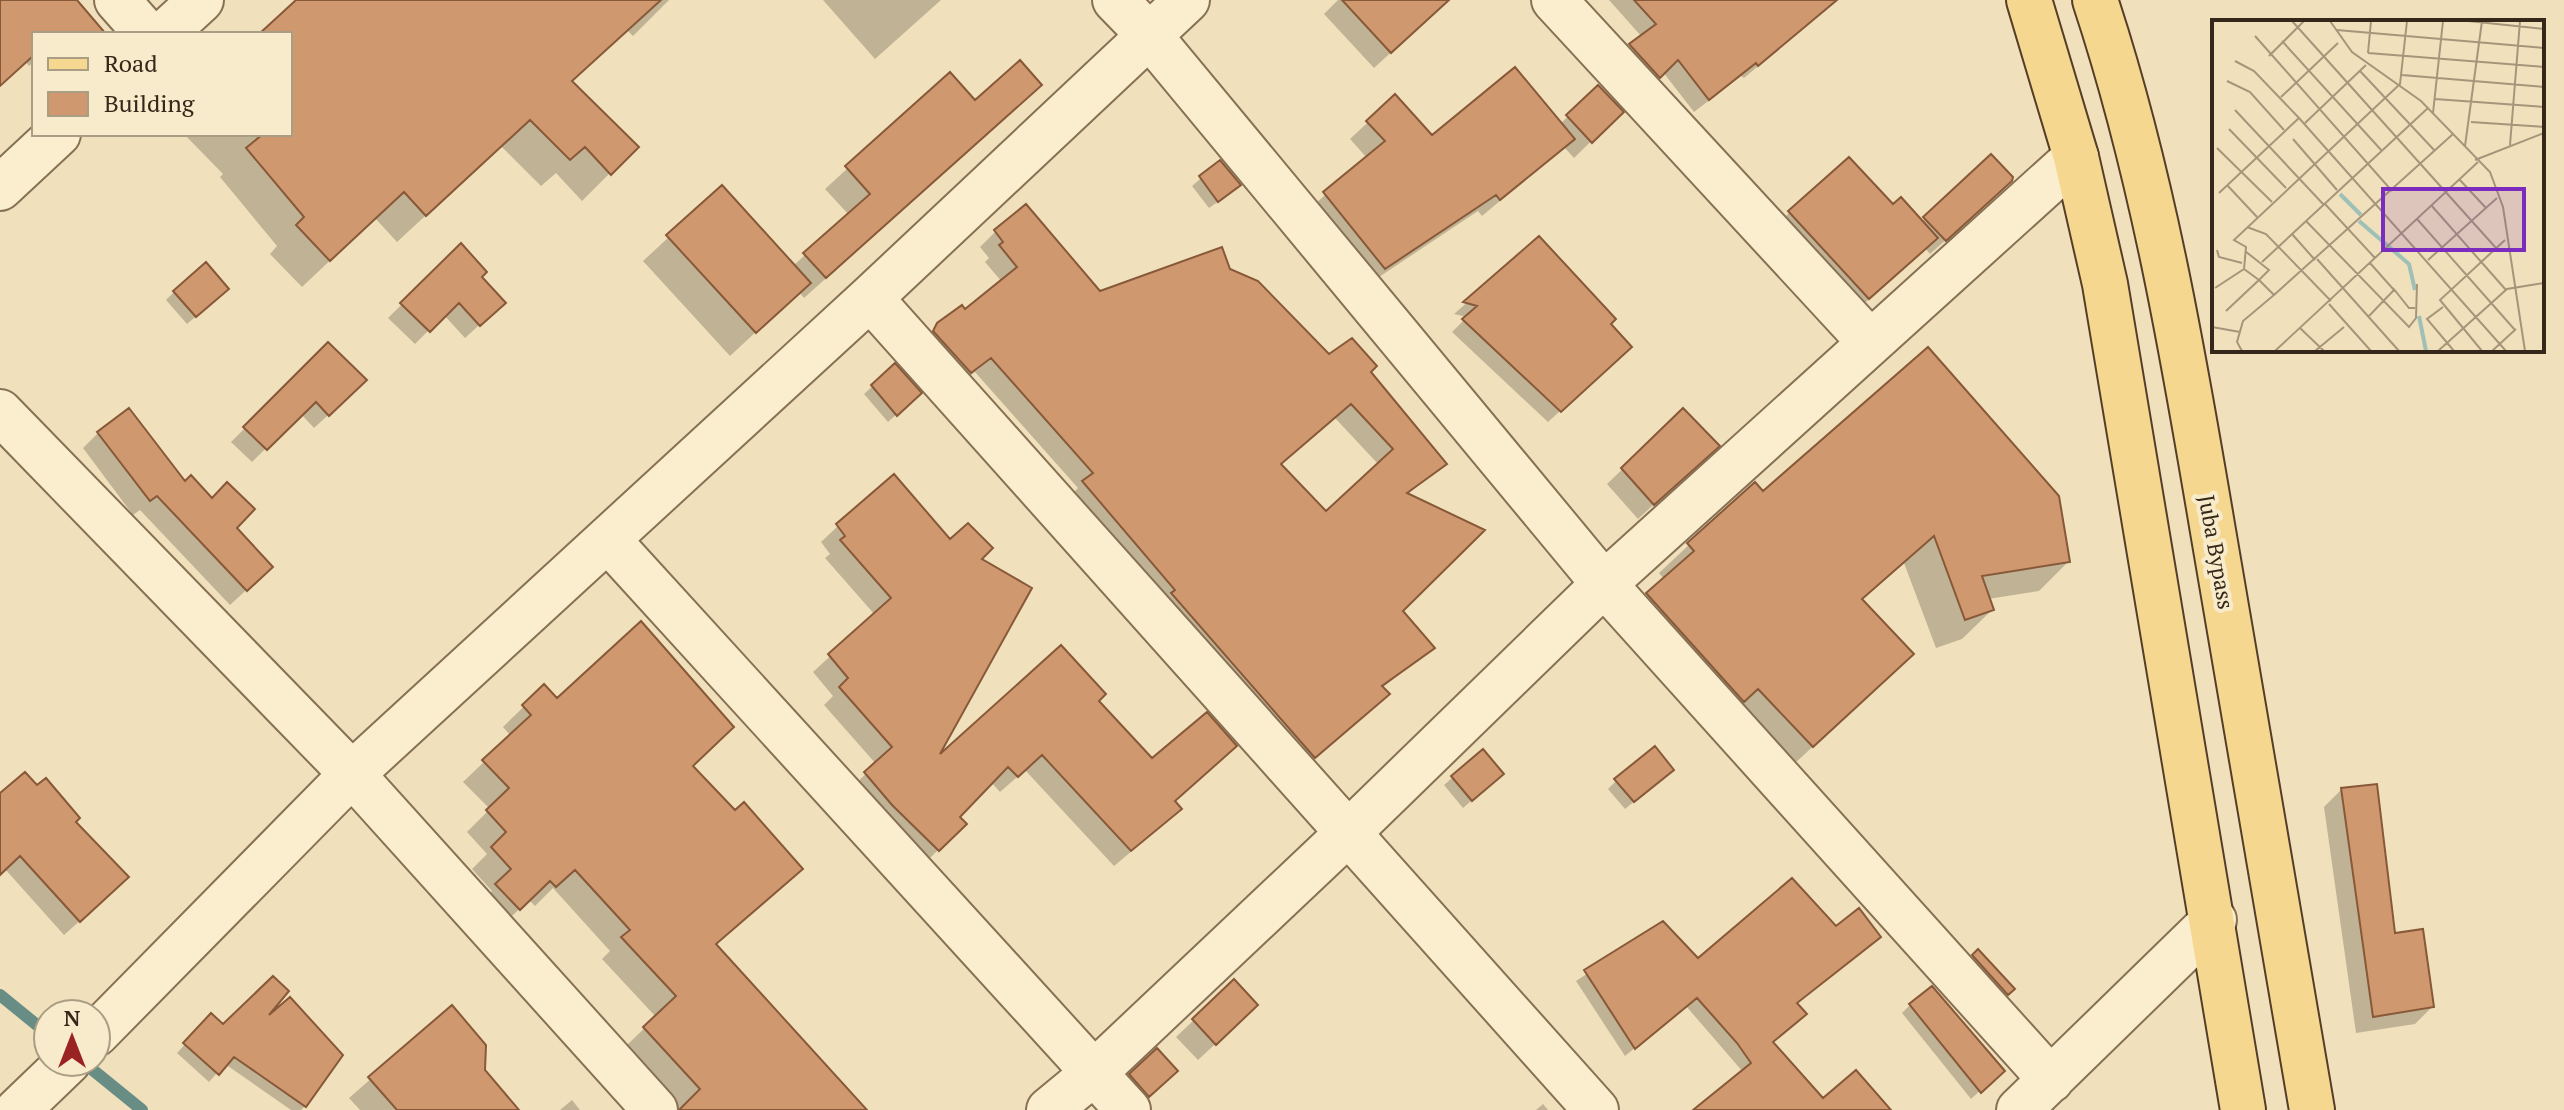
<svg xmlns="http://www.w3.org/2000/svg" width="2564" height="1110" font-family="'PT Serif',serif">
  <rect width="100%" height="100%" fill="#f0e0bb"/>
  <path fill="#0003" fill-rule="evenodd" d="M0 0H74L104 34H34V61L29 66 26 62 0 86Z
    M300 0H669L633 36 627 30 571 82 636 147 582 201 556 173 541 186 501 146 397 242 375 218 302 287 270 254 277 246 220 177 223 174 184 134H290V34H263Z
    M823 0H941L875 59Z
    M1338 0H1432L1423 23 1374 68 1324 14Z
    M1609 0H1837L1744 78 1741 76 1694 112 1663 72 1645 90 1617 59 1642 37Z
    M950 75 975 103 1018 106 804 298 799 292 730 356 643 261 722 188 793 266 849 215 825 189Z
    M1598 88 1621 112 1574 158 1564 147 1482 216 1478 211 1367 285 1307 211 1367 158 1350 139 1395 97 1431 138 1560 124Z
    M1991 157 1995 196 1930 254 1925 248 1843 323 1765 237 1790 212 1892 207 1921 222Z
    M1220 162 1230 193 1209 208 1192 186Z
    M995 232 1099 294 1228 270 1329 357 1368 372 1445 463 1407 495 1401 611 1432 648 1382 688 1372 709 1298 772 1069 497 1078 488 975 372 955 387 922 341 939 325 965 312 1002 282 985 262 989 258 980 247ZM1335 418 1379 465 1326 514 1279 465Z
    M1539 239 1609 324 1617 359 1548 422 1452 332 1467 317 1454 314Z
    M461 246 479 277 489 316 465 338 444 315 415 344 388 318Z
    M174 292 219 297 187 324 166 300Z
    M328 345 351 394 314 428 301 414 252 462 231 442Z
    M895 366 911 401 888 422 864 394Z
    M1683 411 1702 460 1638 519 1607 484Z
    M98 433 184 484 234 528 255 582 230 605 140 510 133 515 83 448Z
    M1754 484 1763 493 2068 562 2039 591 1988 599 1992 610 1962 639 1936 648 1904 563 1861 601 1882 683 1782 775 1618 623 1664 579 1659 573Z
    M838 526 950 542 979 559 933 762 1096 701 1151 761 1235 746 1173 802 1179 809 1163 825 1114 866 1025 770 1000 792 991 782 957 817 964 824 922 866 849 790 876 764 824 705 833 696 813 672 875 615 825 558 830 554 821 542Z
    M544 687 557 701 691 767 735 813 800 869 715 946 864 1110H680L624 1048 656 1017 602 959 610 951 553 888 535 906 529 900 498 929 476 906 492 891 472 869 487 854 467 832 490 809 463 782 511 736 503 727Z
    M1482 752 1493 782 1463 808 1444 785Z
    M1663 778 1625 809 1608 789 1616 781Z
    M2341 790 2394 936 2432 1007 2415 1024 2356 1033 2324 807Z
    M0 795 74 822 112 892 64 935 5 869 0 874Z
    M1663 924 1698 960 1836 929 1870 946 1796 1004 1771 1042 1745 1110H1696L1743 1072 1686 1006 1625 1056 1576 981Z
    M1978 952 2013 989 1990 1010 1956 973Z
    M1234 982 1239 1022 1198 1060 1176 1037Z
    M1910 1005 2002 1071 1971 1099 1902 1013Z
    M452 1008 483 1071 516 1110H360L349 1098Z
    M211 1016 223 1027 261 1021 305 1106 301 1110H291L225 1064 209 1082 177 1053Z
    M1157 1051 1167 1079 1140 1103 1122 1084Z
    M572 1100 580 1110H560Z
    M1543 1104 1548 1110H1536Z"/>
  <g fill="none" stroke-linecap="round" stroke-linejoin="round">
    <path stroke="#678d84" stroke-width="12" d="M0 995 48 1034
      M83 1062 142 1110"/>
  </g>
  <path fill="#d0986f" stroke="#875939" stroke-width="2" fill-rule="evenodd" d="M0 0H77L106 34H34V55L0 86Z
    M296 0H661L572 81 639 147 611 175 585 147 570 160 530 120 426 216 404 192 330 261 296 225 304 217 246 148 263 134H290V34H259Z
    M1342 0H1449L1391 53Z
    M1634 0H1837L1758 66 1756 63 1709 100 1678 60 1660 78 1629 44 1656 24Z
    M1020 60 1042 85 826 278 803 253 870 194 845 166 950 72 975 100Z
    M1515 67 1575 139 1500 200 1496 195 1385 269 1323 192 1385 141 1366 121 1395 94 1432 135Z
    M1598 85 1624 112 1592 143 1566 115Z
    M1991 154 2013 177 2012 181 1946 241 1923 217Z
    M1849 157 1893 204 1901 197 1938 238 1869 299 1788 211Z
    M1220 160 1241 185 1218 202 1199 176Z
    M722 185 811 283 756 333 666 235Z
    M1026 204 1100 291 1222 247 1230 269 1258 281 1329 354 1352 338 1377 366 1371 372 1447 464 1407 493 1485 530 1403 611 1435 648 1382 686 1390 694 1315 758 1171 593 1175 590 1082 481 1093 473 991 358 971 373 933 331 937 323 962 305 965 309 1017 267 999 245 1003 242 994 230ZM1351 404 1393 449 1326 511 1281 464Z
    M1539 236 1616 319 1611 324 1632 347 1561 412 1462 319 1477 306 1463 302Z
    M461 243 487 272 482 277 506 303 480 326 459 303 430 332 400 303Z
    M206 262 229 289 196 317 173 291Z
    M328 342 367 380 329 416 316 402 267 450 243 427Z
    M1928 347 2059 496 2070 562 1982 576 1994 610 1965 620 1934 536 1862 599 1914 654 1813 747 1758 689 1744 702 1646 593 1694 551 1687 543 1755 482 1763 491Z
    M895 363 922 393 897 416 871 385Z
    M129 408 185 481 191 475 212 498 227 482 255 509 237 528 273 567 247 591 157 496 150 501 97 432Z
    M1683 408 1720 446 1654 505 1621 468Z
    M894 474 950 539 968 523 993 548 982 559 1032 588 940 754 1061 645 1106 694 1099 701 1152 758 1207 712 1237 746 1175 801 1182 809 1131 851 1042 755 1018 777 1008 767 960 817 967 824 939 851 892 805 864 772 892 747 839 687 848 678 828 654 891 598 840 540 845 536 836 524Z
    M641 621 734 727 693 766 735 810 744 802 803 869 716 944 867 1110H679L700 1089 643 1027 676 996 621 937 630 930 575 870 556 887 550 881 520 910 495 884 511 869 491 847 506 832 486 810 509 788 482 760 531 715 522 705 544 684 557 698Z
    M1655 746 1674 770 1634 802 1614 779Z
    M1483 749 1504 774 1472 801 1451 776Z
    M25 772 37 785 46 778 80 818 76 822 129 877 80 922 20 856 0 875V793Z
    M2377 784 2395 933 2423 929 2434 1007 2373 1017 2341 788Z
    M1792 878 1836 926 1859 908 1881 937 1797 1003 1807 1014 1773 1042 1823 1098 1856 1070 1891 1110H1693L1751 1063 1737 1043 1697 998 1635 1049 1584 970 1663 921 1698 958Z
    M1978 949 2015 989 2008 995 1972 955Z
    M273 976 289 991 269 1015 290 997 343 1055 306 1107 234 1057 219 1075 183 1043 211 1013 223 1024Z
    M1234 979 1258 1005 1216 1045 1192 1019Z
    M1932 986 2005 1071 1981 1093 1909 1004Z
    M452 1005 486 1045 485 1070 519 1110H397L368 1077Z
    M1157 1048 1178 1071 1149 1097 1129 1074Z"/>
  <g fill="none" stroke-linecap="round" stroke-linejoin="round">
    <defs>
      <path id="minor" d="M117 0 147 34
        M1115 0 1149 35 1604 584 2051 1080
        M1554 0 1869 341
        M164 34 201 0
        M0 188 58 134
        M870 298 1596 1110
        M0 412 352 774 655 1110
        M608 540 1128 1110
        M96 1034 352 774 870 298 1187 0
        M18 1110 68 1062
        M1049 1110 1095 1072 1349 832 1604 584 2076 157
        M2019 1110 2214 920"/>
      <path id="primary" d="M2029 0 2076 157 2105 284 2243 1110
        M2095 0C2152 172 2183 353 2213 531 2247 724 2280 917 2312 1110"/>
    </defs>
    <use href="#minor" stroke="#877054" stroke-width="48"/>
    <use href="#primary" stroke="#543e29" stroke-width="48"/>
    <use href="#minor" stroke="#faeece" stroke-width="44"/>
    <use href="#primary" stroke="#f6d78f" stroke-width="44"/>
  </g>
  <g text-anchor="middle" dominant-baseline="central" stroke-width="8" stroke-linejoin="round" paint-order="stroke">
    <g font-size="22" fill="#35281a" stroke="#f7ebcb">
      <text transform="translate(2217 552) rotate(80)">Juba Bypass</text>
    </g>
  </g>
  <g transform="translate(2212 20)">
    <rect width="332" height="332" fill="#f0e0bb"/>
    <path fill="none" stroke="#9fc0b7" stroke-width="4" d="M128 174 149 195M147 201 197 244 203 270M207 296 214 331"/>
    <path fill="none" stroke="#a5967b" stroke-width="2" d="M80 1 284 228M118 1 140 32 209 81 278 152 291 187 313 331M256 1 332 9M125 10 332 28M43 16 180 171M70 21 170 131M156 33 332 47M156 33 159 1M57 36 92 1M23 41 42 51 87 98M148 51 223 131M190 55 332 67M15 61 38 72 72 110M69 77 126 23M223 79 332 87M23 90 112 185M221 93 231 1M259 102 332 107M93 103 154 45M17 109 74 168M81 119 125 170M298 125 308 1M253 126 270 1M5 128 60 182M263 140 332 113M247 159 274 188M15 165 45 197M7 173 87 98 294 331M113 184 163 238M219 185 294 270M205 199 303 310M94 201 197 307 204 298 205 264M35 207 54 214 119 281M80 214 103 240M5 230 7 237 30 243M105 239 187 331M216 240 285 178M50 242 216 88M32 249 47 260 57 250 33 231M3 268 32 249 34 227 22 220 188 64 195 1M181 268 197 288H203M62 275 241 114M117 284 159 331M231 287 215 299 242 331M14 291 47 260 62 275 31 301 25 322 30 331M156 297 182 270 158 243M0 307 28 312M88 308 112 331M63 331 266 142M103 331 132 307M226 331 295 269 332 263M270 331 228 280 293 220M280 331 304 309"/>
    <path fill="#7b2cbf" fill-opacity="0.15" stroke="#7b2cbf" stroke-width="4" d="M171 169H312V230H171Z"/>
    <rect width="332" height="332" fill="none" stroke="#35281a" stroke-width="4"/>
  </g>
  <rect x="32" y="32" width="260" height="104" fill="#f7ebcb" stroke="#a99d84" stroke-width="2"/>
  <rect x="48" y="58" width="40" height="12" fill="#f6d78f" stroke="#a99d84" stroke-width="2"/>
  <text x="104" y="72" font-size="24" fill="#35281a">Road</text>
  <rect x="48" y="92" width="40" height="24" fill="#d0986f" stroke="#a99d84" stroke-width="2"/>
  <text x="104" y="112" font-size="24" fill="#35281a">Building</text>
  <g transform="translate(72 1038)"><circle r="38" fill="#f7ebcb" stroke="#a99d84" stroke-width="2"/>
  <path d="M0-6L14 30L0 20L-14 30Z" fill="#992222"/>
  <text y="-12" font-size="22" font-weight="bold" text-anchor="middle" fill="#35281a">N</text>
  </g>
</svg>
